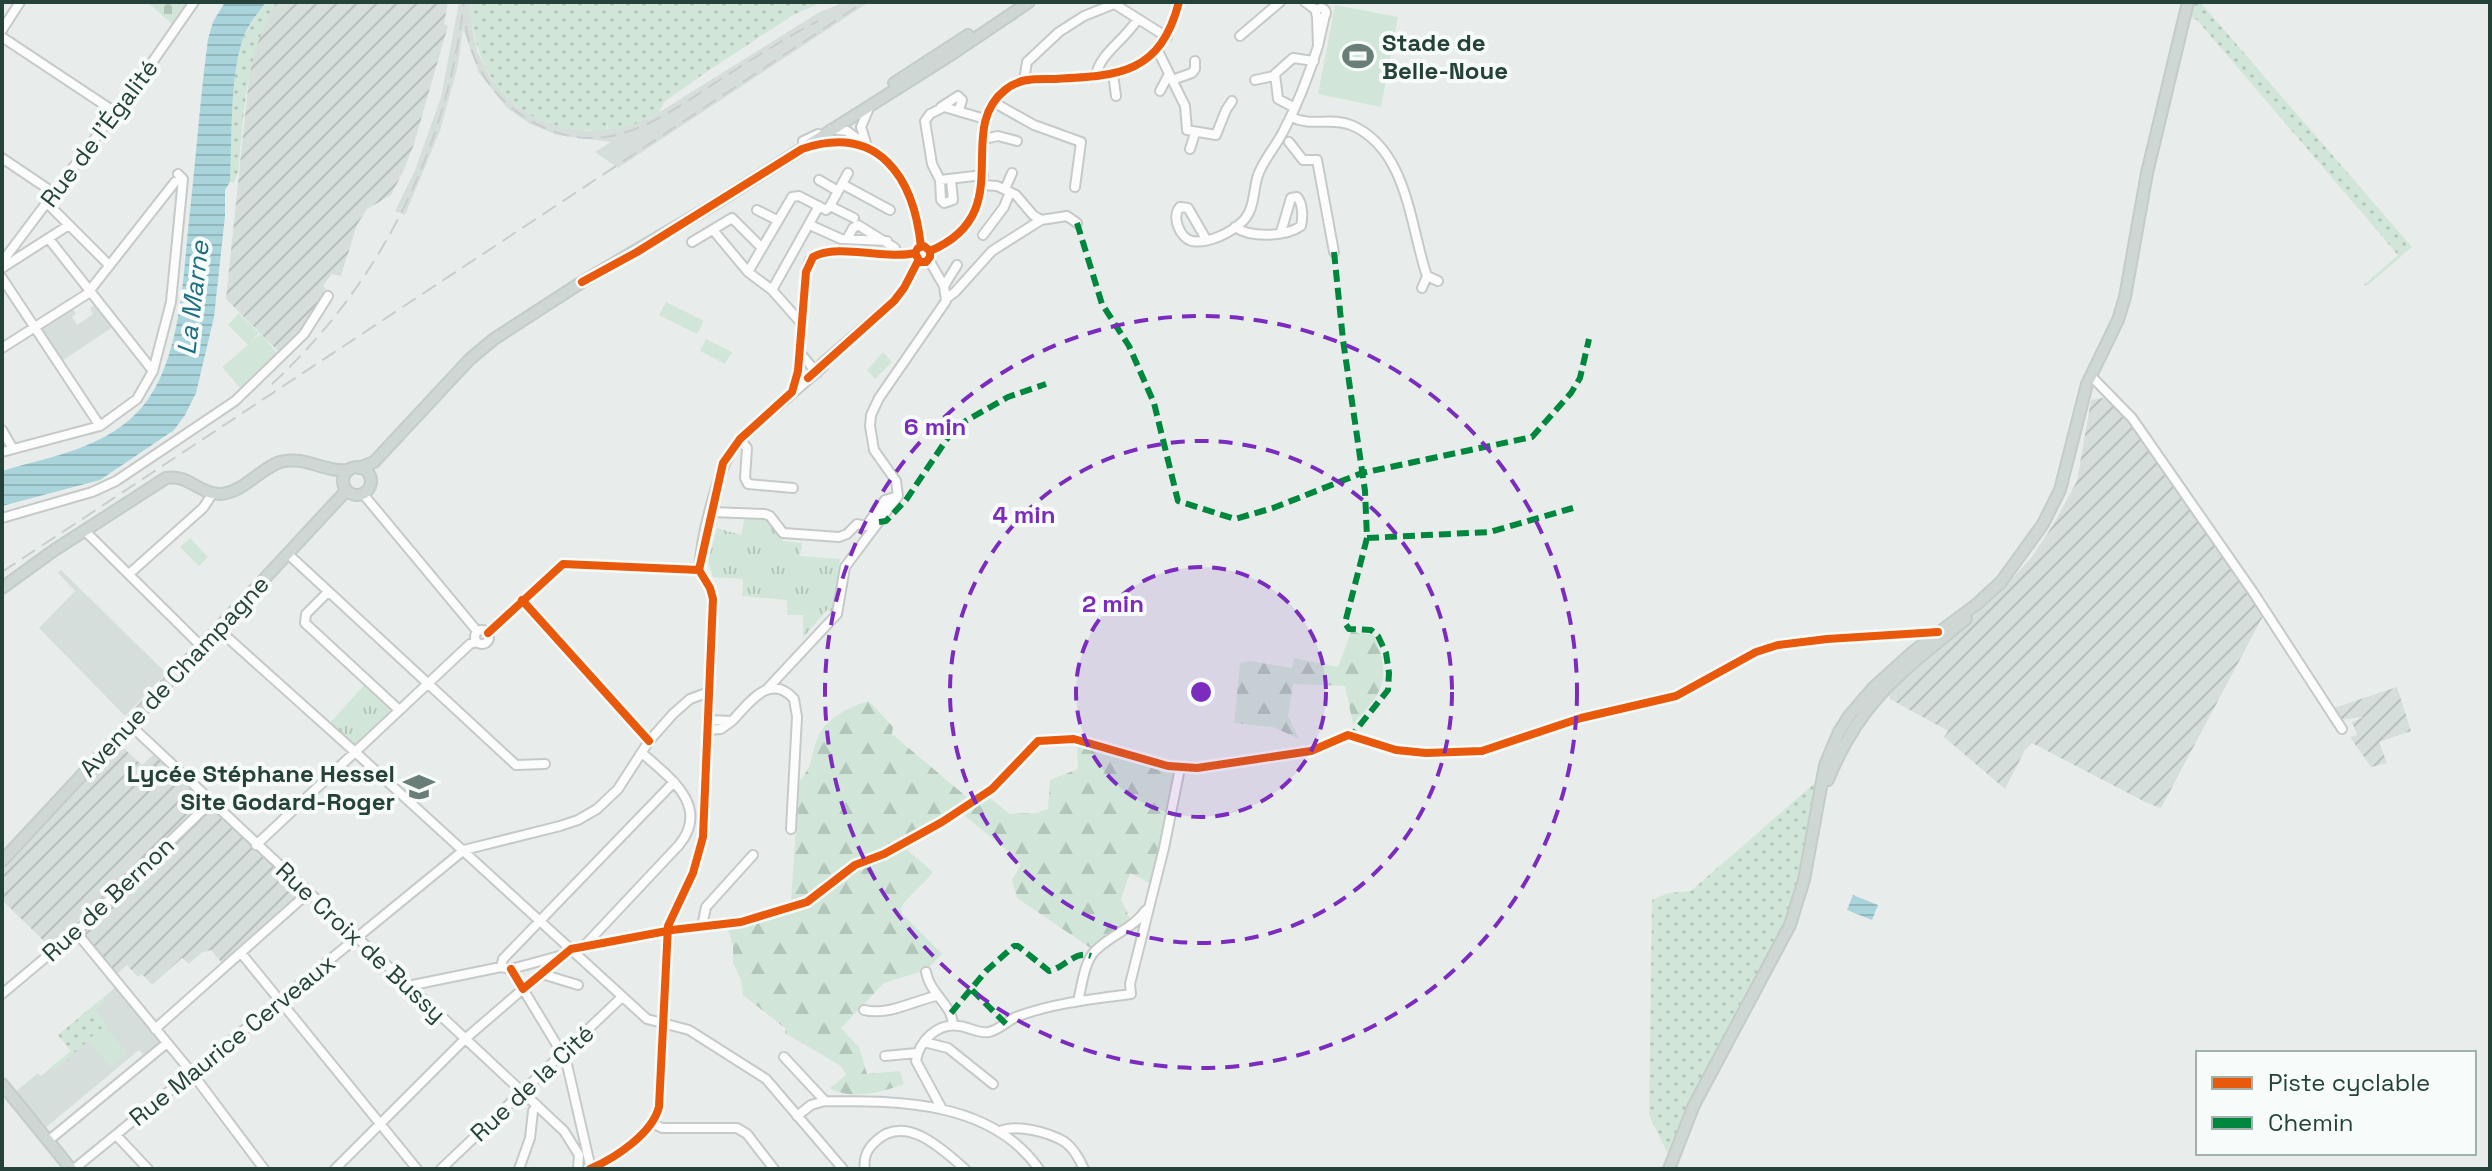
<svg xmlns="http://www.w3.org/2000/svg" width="2492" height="1171" font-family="'Space Grotesk',sans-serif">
  <defs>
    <pattern id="industrial-furrows" width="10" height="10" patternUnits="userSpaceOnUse" patternTransform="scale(2)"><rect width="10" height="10" fill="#d6dedb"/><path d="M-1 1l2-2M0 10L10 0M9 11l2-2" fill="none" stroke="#b8c0bd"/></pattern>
    <pattern id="grass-dots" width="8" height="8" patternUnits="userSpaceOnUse" patternTransform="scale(2)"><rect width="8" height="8" fill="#d1e6d8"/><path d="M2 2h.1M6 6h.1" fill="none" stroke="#b3c6ba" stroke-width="1.8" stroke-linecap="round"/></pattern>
    <pattern id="forest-firs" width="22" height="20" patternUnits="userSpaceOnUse" patternTransform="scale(2)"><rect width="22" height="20" fill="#d1e6d8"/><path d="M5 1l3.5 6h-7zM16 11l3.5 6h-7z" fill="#b3c6ba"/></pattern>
    <pattern id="cemetery-stones" width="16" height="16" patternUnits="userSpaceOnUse" patternTransform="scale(2)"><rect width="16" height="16" fill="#d1e6d8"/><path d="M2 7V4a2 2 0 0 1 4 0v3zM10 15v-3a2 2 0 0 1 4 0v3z" fill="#b3c6ba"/></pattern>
    <pattern id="park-tufts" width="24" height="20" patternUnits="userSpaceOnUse" patternTransform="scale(2)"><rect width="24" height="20" fill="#d1e6d8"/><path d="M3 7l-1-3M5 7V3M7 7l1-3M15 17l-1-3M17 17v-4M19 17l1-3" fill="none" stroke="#b3c6ba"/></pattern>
    <pattern id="water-rules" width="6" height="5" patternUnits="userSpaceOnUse" patternTransform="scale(2)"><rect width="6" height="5" fill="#a9d4db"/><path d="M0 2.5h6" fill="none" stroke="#91b7bd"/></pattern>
  </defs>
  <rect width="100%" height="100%" fill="#e8edeb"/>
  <path fill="#d6dedb" d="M459 2H470L473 32 477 51 490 77 502 92 516 106 538 119 562 127 587 131 619 128 650 118 818 13 844 2H869L618 168 595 152 611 142 557 135 530 124 507 108 479 73 463 29 458 65 440 131 405 215 395 211 415 170 441 97Z
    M95 305 113 327 62 361 42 328 72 308 76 314 72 317 77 325 93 314 90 308Z
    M61 570 166 673 125 716 39 628 75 591 58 573Z
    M116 987 161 1044 146 1057 139 1050 44 1129 14 1093 38 1073 41 1076 71 1051 58 1035Z"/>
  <path fill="url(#industrial-furrows)" d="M277 2H448L444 24 448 26 413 147 402 174 391 195 367 209 357 225 341 276 332 274 327 280 323 286 327 290 309 320 305 321 302 331 281 354 226 299 251 58 263 25Z
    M2109 397 2129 418 2263 616 2161 808 2147 803 2032 743 2025 750 2005 789 1944 737 1948 731 1890 699 1889 692 2000 592 2031 558 2053 525 2077 481 2091 400Z
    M2397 687 2411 731 2379 742 2387 763 2371 767 2350 737 2357 735 2352 722 2364 717 2339 720 2331 709Z
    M119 744 142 765 154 754 205 802 50 947 2 900V868Z
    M210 807 302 891 222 963 211 950 201 953 189 964 182 958 152 985 142 974 138 977 127 965 117 974 78 931Z"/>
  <path fill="url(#grass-dots)" d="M266 2H277C244 57 245 110 238 172L234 183 230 182C232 143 230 81 241 45 246 29 256 15 266 2Z
    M470 2H820V3L793 15 705 73 664 102 658 114 635 124 610 130 607 125V130C523 135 474 84 470 2Z
    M2194 2H2200L2412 247 2368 285H2364L2398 255 2197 20 2191 17Z
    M1817 781 1800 876 1788 914 1703 1077 1668 1154 1649 1115 1652 900 1668 893 1691 891Z
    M103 998 106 1001 95 1010 107 1025 54 1070 51 1067 71 1051 58 1035Z"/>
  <path fill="url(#forest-firs)" d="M1351 632 1374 635C1392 678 1384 692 1353 724L1345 686 1293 684 1288 716 1299 739 1273 727 1234 723 1240 663 1250 661 1292 668 1294 658 1338 667Z
    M869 701 893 727 892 734 969 799 942 821 889 850 864 858 805 901 791 902 799 782C814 764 810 756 818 737 826 718 851 706 869 701Z
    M1077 743 1120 755V759L1137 764 1139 761 1175 772 1151 884 1130 873 1121 899 1131 921 1092 949 1017 898 1012 880 1020 866 1018 859 961 813 987 796 1010 814 1036 813 1048 809 1050 780 1078 769Z
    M928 834 907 850 933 872C923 886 908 895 901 908L902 914 942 954 926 970 884 983 841 1028 859 1047 867 1074 900 1071 904 1084C882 1092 852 1101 830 1088L846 1075 841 1066 785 1033V1028L743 995 741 980 733 963V947L728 929 799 909 812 902 847 873 871 860 886 858Z"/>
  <path fill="url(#cemetery-stones)" d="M147 2H187V7L174 26Z"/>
  <path fill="url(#park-tufts)" d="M745 516 769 519 783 541 802 543 800 556 840 559 832 612 827 610 803 638V615H787V600L742 596 743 579 713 577 708 561 717 528 741 535Z
    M365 684 390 706V712L354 746 329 724Z"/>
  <path fill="#d1e6d8" d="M1335 5 1398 17 1381 107 1318 94Z
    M666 302 704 321 697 334 659 315Z
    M239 313 259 333 250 342 261 334 279 355 240 388 222 367 248 345 228 325Z
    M706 339 732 352 725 364 700 351Z
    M883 352 892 362 875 379 867 370Z
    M190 538 208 557 199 566 180 547Z
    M104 1026 127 1053 110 1067 88 1040Z"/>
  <path fill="url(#water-rules)" d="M225 2H266C256 15 245 29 241 45 230 81 232 143 230 182L225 190V216L214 317 196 393 185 415 174 430 100 480 2 506V471C52 456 108 448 143 406 181 360 183 277 189 220 196 159 200 99 208 39L213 22Z
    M1853 895 1878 905 1872 920 1847 910Z"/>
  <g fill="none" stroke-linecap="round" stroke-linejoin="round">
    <defs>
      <path id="minor" d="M1305 2 1316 10
        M1116 5 1167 37
        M1316 13a5 5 0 1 1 10 0a5 5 0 1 1-10 0Z
        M1317 16 1318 46 1325 15
        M2 30 20 2
        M1240 36 1280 2
        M2 37 115 112
        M1157 49 1185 106 1187 130 1216 135 1226 110 1232 101
        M1113 74 1116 96
        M1096 76C1099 54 1124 41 1137 20
        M1024 80 1027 62 1059 32 1084 16 1119 2
        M1172 80 1192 73 1195 69V61
        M1255 80 1274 76
        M1160 91 1169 74
        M993 102 1034 125 1081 142 1075 187
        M941 107 958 96 962 100 959 110
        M1295 108 1278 99 1275 74 1293 58 1314 61
        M1291 117C1311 127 1331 117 1351 125 1408 149 1410 227 1427 276L1438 281
        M831 129 847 131 868 147
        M984 139 998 136 1017 141
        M803 141 818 134
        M1289 142 1303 160H1317L1334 252
        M866 143 861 127 869 108
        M810 146C883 126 915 184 921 247
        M1190 149 1195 133
        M2 158 54 193
        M983 175 940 180 932 164 925 121 930 114 944 107 985 119
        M819 180 838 191
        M940 180 941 200 944 203 953 200 951 180
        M842 184 890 210
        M982 185 997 186 1016 195 1033 215 1041 220 1067 216 1077 223
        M1005 189 1012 173
        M47 203 109 265
        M830 206 848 173
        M757 210 777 220
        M810 225 841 239 887 241
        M1235 227C1251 238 1285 237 1301 226 1303 218 1303 203 1297 197L1291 198 1281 232
        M713 230 748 272 772 290 802 324
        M983 235 1004 207 1010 192
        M49 239 153 371
        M847 239 853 228 858 225 895 248 894 255
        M1206 239 1188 208 1180 207C1171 217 1180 238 1192 241 1209 244 1232 232 1243 221 1255 209 1253 190 1258 175 1264 159 1276 146 1283 132 1298 104 1309 75 1318 46
        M692 242 732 218 762 248
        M930 251C1020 213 953 131 1005 90 1020 78 1034 79 1052 79 1118 76 1160 75 1179 2
        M2 262 151 64 194 2
        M2 268 69 225
        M748 272 792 197 799 196 826 210 830 206 854 218
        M2 278 100 426
        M944 286 957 265
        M1422 288 1427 276
        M772 290 819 206
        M947 298 955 292 992 251 1041 220
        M2 348 87 294 175 182
        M800 353 817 373
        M822 363 894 301 904 288 918 261
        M2092 377 2132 418 2253 592 2342 729
        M794 389 798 371 806 272 810 260C829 242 888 259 915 253L918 248 924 246 930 251V257L926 262H920L915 253
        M2 430 13 449
        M740 439 747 448 745 478 748 484 793 488
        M2 452 100 426 137 399 153 371 171 302 183 179 178 174
        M363 494 477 631
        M711 512 765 514 770 516 783 533 839 537 847 534 857 524 866 526 885 500 898 496
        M2 518 92 492 116 481 235 401 304 334 328 296
        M84 530 201 646
        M288 554 516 765 545 764
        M129 574 203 508 213 493
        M328 592 306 614 305 623 398 709
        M522 600 649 741
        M218 629 354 751 647 1019 689 1030 766 1079 843 1169
        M475 637a7 7 0 1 1 14 0a7 7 0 1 1-14 0Z
        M488 633 563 564 699 570
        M768 688 837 614 845 567 898 496 896 481 874 450 870 426 871 415 879 398 946 301 944 286 929 260
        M732 721C749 703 770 672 794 699L797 717 791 829
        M128 723 564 1131 579 1155 578 1169
        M708 730 721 729 732 721 708 720
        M256 845 470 644 477 642
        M702 926 706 907 753 855
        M76 932 192 1073 264 1169
        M585 945 679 845C711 806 669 777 642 753
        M241 953 417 1169
        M501 967 503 959 674 782
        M511 969 523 989 571 949 672 930 741 922 807 902 855 865 884 854 942 822 992 789 1038 741 1074 739 1168 766 1197 768 1311 751 1348 735 1396 750 1426 753 1482 751 1581 718 1676 696 1756 652 1778 645 1827 639 1938 632
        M926 972C930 994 952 1004 953 1025
        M542 974 578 985
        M408 986 501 967 511 969 563 955
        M2 994 76 932 212 801
        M1078 1001C1082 986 1084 962 1095 951 1110 935 1133 929 1146 910
        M864 1010C888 1016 913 1001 936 996
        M155 1029 308 893
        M924 1042 948 1048 993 1084
        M885 1056 917 1053
        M784 1057 825 1101
        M942 1109 916 1061C919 1041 938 1022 959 1026 969 1027 979 1034 989 1032 999 1030 1007 1021 1016 1017 1052 1003 1093 999 1131 994L1130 984 1164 848 1180 768
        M797 1116 811 1105 825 1101C901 1101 991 1101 1039 1169
        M652 1123 662 1128H737L747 1134 774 1169
        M1000 1131C1018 1124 1048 1132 1065 1142 1073 1148 1080 1160 1084 1169
        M116 1135 148 1169
        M48 1141 167 1043
        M74 1169 464 850 560 826 578 820 597 809 618 789 649 741 673 714 690 699 709 692
        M335 1169 465 1039 523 989 566 1060 591 1169
        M441 1169 622 997
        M519 1169 530 1138 533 1111 537 1105
        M590 1169C615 1158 652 1134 659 1107L668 926 693 873 703 837 713 599 710 588 699 570C701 537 718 463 740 439L823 367 826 361
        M865 1169C863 1157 867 1149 876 1141 906 1113 943 1150 965 1169"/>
      <path id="major" d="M894 83 968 35
        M343 481a14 14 0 1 1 28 0a14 14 0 1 1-28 0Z
        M359 468 374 462 470 359 494 339 582 282 713 205 952 54 1029 2
        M2 588 53 551 166 478C188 474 198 493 219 494 242 494 259 469 280 462 305 455 325 473 349 470
        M1828 780C1860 700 1903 671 1966 619
        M2 861 346 491
        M2 1084 71 1169
        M1669 1169 1694 1105 1790 925 1804 880 1825 765 1839 732 1849 716 1873 688 1914 651 1977 604 2001 582 2043 524 2060 490 2087 384 2118 320 2125 297 2147 173 2188 2"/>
    </defs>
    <use href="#minor" stroke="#c5cac8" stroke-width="12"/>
    <use href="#major" stroke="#c3ccc9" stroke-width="14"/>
    <use href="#minor" stroke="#fcfcfc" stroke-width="8"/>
    <use href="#major" stroke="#cfd7d5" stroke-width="10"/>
    <path stroke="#c9cdcc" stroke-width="2" stroke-dasharray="16 8" stroke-linecap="butt" d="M466 26C471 63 492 96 523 116 599 165 654 123 718 81 751 60 783 39 818 21
      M272 384C381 283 447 149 464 2
      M2 572 864 2"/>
    <path stroke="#00873e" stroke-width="6" stroke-dasharray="12 6" stroke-linecap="butt" d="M1077 223 1102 304 1129 346 1154 403 1178 501 1235 519 1273 508 1362 473 1532 437 1571 393 1580 378 1589 339
      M1334 252 1343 340 1365 491 1367 538 1345 623 1349 629 1371 630 1378 636 1386 653 1389 673 1388 690 1352 735
      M879 522 886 521 906 500 955 427 1008 397 1046 384
      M1367 538 1490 532 1573 508
      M972 990 1006 1024
      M951 1013 986 971 1014 946H1018L1049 971C1064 968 1075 950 1091 956"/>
    <defs>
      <path id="cycleway" d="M930 251C1020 213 953 131 1005 90 1020 78 1034 79 1052 79 1118 76 1160 75 1179 2
        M582 282 637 252 802 149C879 123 914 178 921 247
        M808 378 894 301 904 288 918 261
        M522 600 649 741
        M488 633 563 564 699 570
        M511 969 523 989 571 949 672 930 741 922 807 902 855 865 884 854 942 822 992 789 1038 741 1074 739 1168 766 1197 768 1311 751 1348 735 1396 750 1426 753 1482 751 1581 718 1676 696 1756 652 1778 645 1827 639 1938 632
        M590 1169C615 1158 652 1134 659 1107L668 926 693 873 703 837 713 599 710 588 699 570 723 463 740 439 792 392 798 371 806 272 813 257C838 243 885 260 915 253L918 248 924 246 930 251V257L926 262H920L915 253"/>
    </defs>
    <use href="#cycleway" stroke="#f7fbf9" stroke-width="13"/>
    <use href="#cycleway" stroke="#e8590c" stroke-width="8"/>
  </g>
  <circle cx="1201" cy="692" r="125" fill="#7b2cbf" fill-opacity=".12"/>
  <g fill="none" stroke="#7b2cbf" stroke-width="4" stroke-dasharray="14 10">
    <circle cx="1201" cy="692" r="125"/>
    <circle cx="1201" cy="692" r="251"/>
    <circle cx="1201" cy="692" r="376"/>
  </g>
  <defs>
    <symbol id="stadium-bare" viewBox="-9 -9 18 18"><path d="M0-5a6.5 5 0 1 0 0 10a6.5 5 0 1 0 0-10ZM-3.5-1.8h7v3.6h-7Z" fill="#697e78" stroke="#f7fbf9" stroke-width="2.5" paint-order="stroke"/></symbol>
    <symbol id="school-bare" viewBox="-9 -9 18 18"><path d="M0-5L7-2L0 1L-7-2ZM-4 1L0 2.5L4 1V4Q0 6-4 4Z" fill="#697e78" stroke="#f7fbf9" stroke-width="2.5" paint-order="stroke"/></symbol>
  </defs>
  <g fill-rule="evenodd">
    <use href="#stadium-bare" x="1336" y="34" width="44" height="44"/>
    <use href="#school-bare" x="397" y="765" width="44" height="44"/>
  </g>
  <g text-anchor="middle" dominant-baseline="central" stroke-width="8" stroke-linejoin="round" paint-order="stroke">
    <g font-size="24" font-weight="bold" fill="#24423a" stroke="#f7fbf9" text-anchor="start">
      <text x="1382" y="42">Stade de<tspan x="1382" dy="28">Belle-Noue</tspan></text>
      <text x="395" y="773" text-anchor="end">Lycée Stéphane Hessel<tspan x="395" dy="28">Site Godard-Roger</tspan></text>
    </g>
    <g font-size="24" fill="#24423a" stroke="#f7fbf9">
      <text transform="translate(99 133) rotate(-53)">Rue de l'Égalité</text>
      <text transform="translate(174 676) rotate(-47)">Avenue de Champagne</text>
      <text transform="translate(108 899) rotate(-43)">Rue de Bernon</text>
      <text transform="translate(361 942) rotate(43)">Rue Croix de Bussy</text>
      <text transform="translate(232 1040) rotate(-39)">Rue Maurice Cerveaux</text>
      <text transform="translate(532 1083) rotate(-43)">Rue de la Cité</text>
    </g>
    <g font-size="26" font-style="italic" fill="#1c6f80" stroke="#f7fbf9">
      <text transform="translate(193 298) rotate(-83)">La Marne</text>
    </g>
  </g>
  <circle cx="1201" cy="692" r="12" fill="#7b2cbf" stroke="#f7fbf9" stroke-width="4"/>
  <g font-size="24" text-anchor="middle" font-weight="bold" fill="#7b2cbf" stroke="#f7fbf9" stroke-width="8" stroke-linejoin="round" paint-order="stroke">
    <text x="935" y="435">6 min</text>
    <text x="1024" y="523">4 min</text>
    <text x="1113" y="612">2 min</text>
  </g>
  <rect width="2492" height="1171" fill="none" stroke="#24423a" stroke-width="8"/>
  <rect x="2196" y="1051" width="280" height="104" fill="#f7fbf9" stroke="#a3b1ad" stroke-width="2"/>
  <rect x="2212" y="1077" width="40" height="12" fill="#e8590c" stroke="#a3b1ad" stroke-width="2"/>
  <text x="2268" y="1091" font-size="24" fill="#24423a">Piste cyclable</text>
  <rect x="2212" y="1117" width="40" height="12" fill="#00873e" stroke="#a3b1ad" stroke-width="2"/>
  <text x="2268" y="1131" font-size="24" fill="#24423a">Chemin</text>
</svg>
